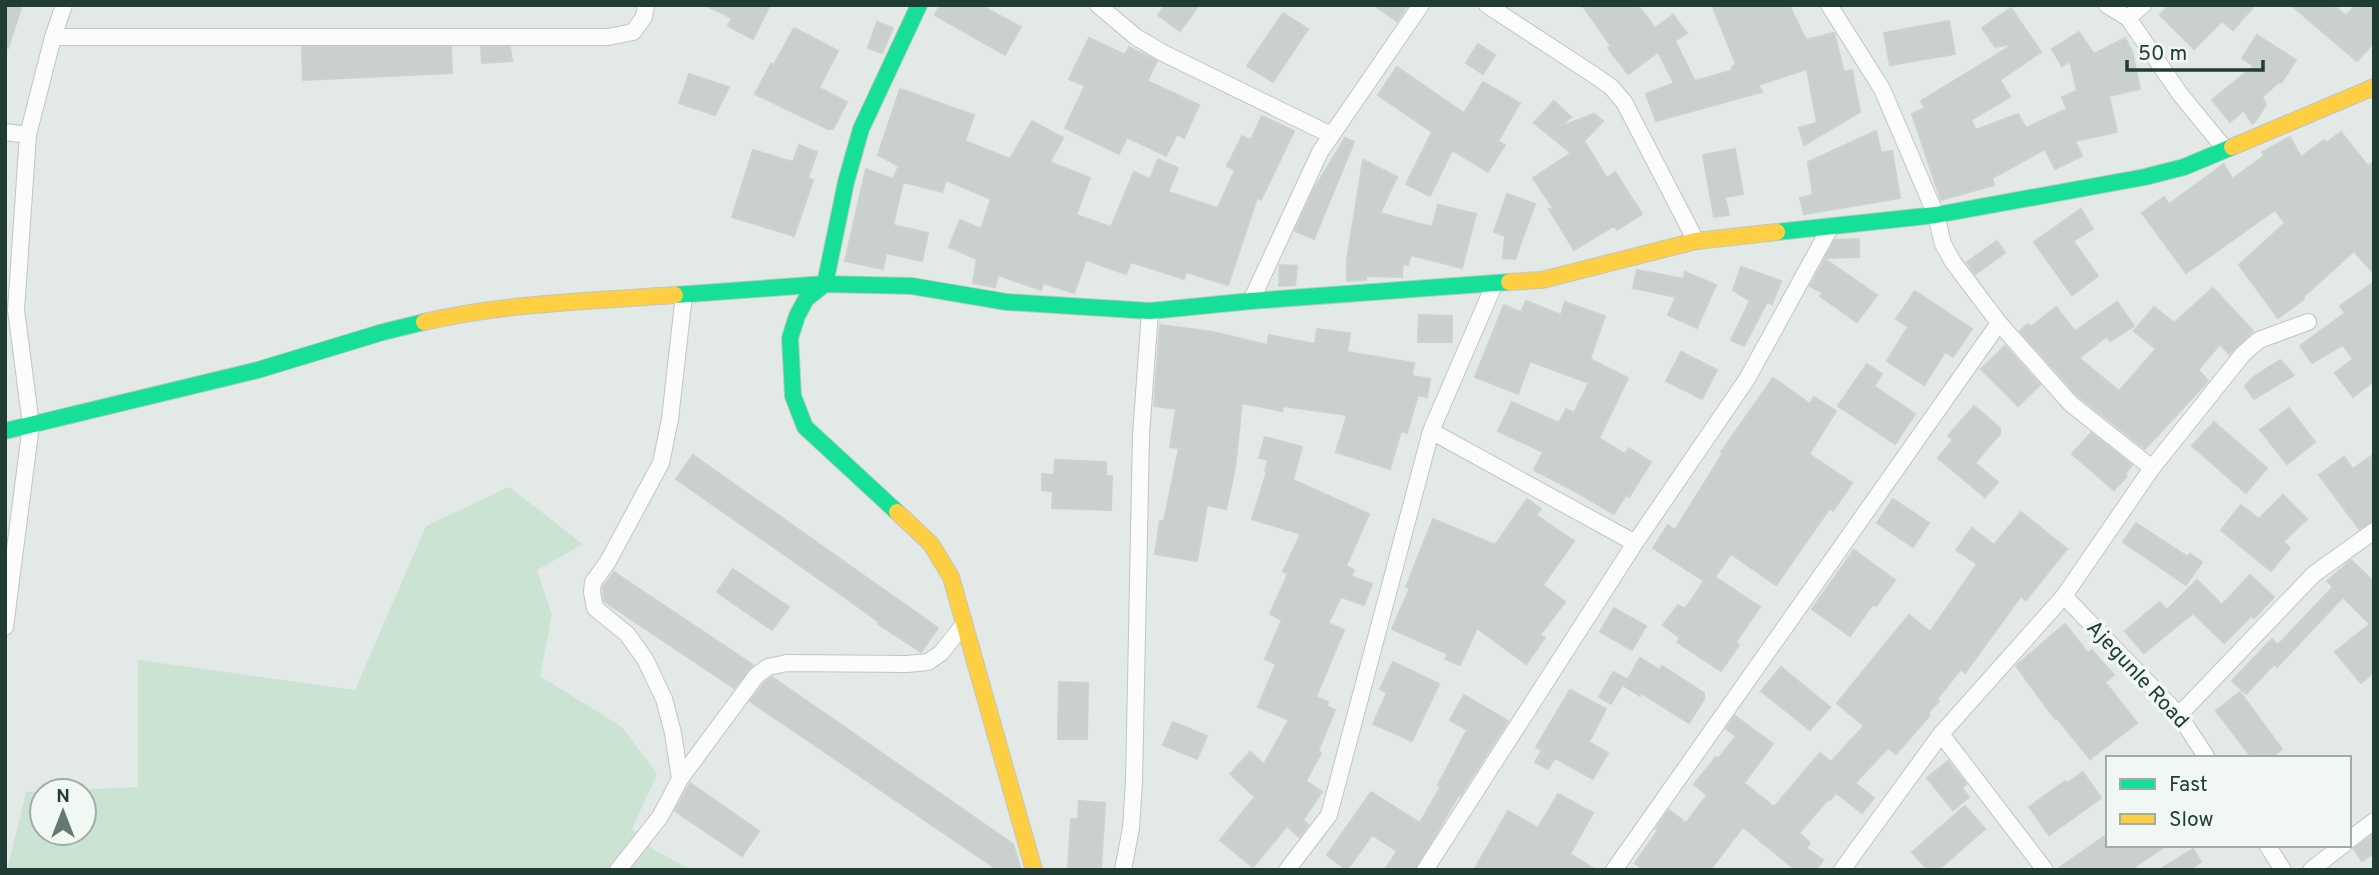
<svg xmlns="http://www.w3.org/2000/svg" width="2379" height="875" font-family="Overpass,sans-serif">
  <rect width="100%" height="100%" fill="#e3e9e6"/>
  <path fill="#cbe3d2" fill-rule="evenodd" d="M509 487 583 544 537 570 552 615 540 676 622 727 657 774 632 829 654 850 692 870H7L26 792 138 787V660L355 690 426 526ZM42 791H84V833H42Z"/>
  <path fill="#cad0cd" stroke="#cbd2cf" stroke-width="2" d="M5 5H22L8 48 5 47Z
    M705 5H770L753 39 728 26 732 18Z
    M940 5H980L1021 27 1005 55 935 15Z
    M1165 5H1199L1180 31 1158 15Z
    M1374 5H1408L1397 21Z
    M1582 5H1638L1655 28 1673 15 1687 33 1675 41 1695 81 1733 70 1732 67 1736 64 1712 5H1789L1806 40 1834 33 1844 72 1852 70 1860 112 1804 145 1799 128 1817 123 1807 69 1758 85 1762 92 1656 121 1646 94 1674 83 1658 52 1628 74 1608 48 1611 46Z
    M2169 5H2255L2233 30 2222 21 2194 49 2160 15Z
    M2291 5H2333L2346 16 2356 5H2374V42L2357 61Z
    M2011 8 2041 52 2000 80 2010 97 1971 120 1976 130 2018 114 2026 128 2067 109 2062 97 2077 91 2070 61 2062 66 2052 49 2079 32 2094 54 2125 38 2132 51 2140 89 2109 96 2117 132 2075 141 2082 156 2055 169 2045 149 1992 178 1994 185 1941 200 1912 114 1925 108 1921 101 2014 44 1995 47 1982 28Z
    M1283 13 1308 29 1273 82 1247 66Z
    M1949 21 1955 54 1890 65 1884 33Z
    M877 22 893 28 882 53 868 48Z
    M794 28 838 51 819 88 847 102 833 129H828L755 94 771 64 774 65Z
    M2257 35 2296 60 2281 83 2279 82 2262 97 2266 105 2254 123 2252 124 2244 110 2230 122 2212 100 2254 66 2242 58Z
    M1089 38 1125 55 1129 47 1157 61 1147 81 1199 105 1184 138 1177 134 1166 156 1127 137 1119 154 1065 128 1085 86 1069 79Z
    M1478 44 1495 55 1483 74 1466 63Z
    M302 47H451L452 73 303 80Z
    M481 47H510L512 61 482 63Z
    M1397 67 1464 113 1483 82 1520 103 1498 141 1505 145 1488 172 1452 150 1430 196 1406 184 1432 132 1378 95Z
    M689 74 729 87 715 115 679 103Z
    M900 89 974 115 965 141 1010 159 1032 121 1063 138 1050 162 1090 178 1076 215 1111 227 1134 172 1150 179 1158 159 1178 168 1168 192 1218 208 1235 170 1227 166 1242 136 1251 140 1262 116 1294 131 1261 200 1257 198 1228 285 1186 272 1184 279 1131 262 1126 274 1086 260 1074 293 1043 283 1041 290 998 275 995 287 973 283 977 259 949 247 960 220 981 229 991 199 946 180 942 192 896 180 903 182 893 225 928 233 922 261 886 253 883 269 845 261 866 169 893 179 899 166 878 155Z
    M1554 101 1571 117 1560 127 1594 114 1603 121 1584 141 1607 178 1615 172 1642 214 1617 230 1614 226 1574 250 1549 209 1555 211 1533 178 1571 153 1534 123Z
    M1876 131 1881 153 1892 151 1900 198 1804 214 1800 198 1813 195 1808 162Z
    M2341 132 2368 166 2374 161V274L2354 251 2303 297 2304 299 2278 318 2239 265 2285 223 2275 210 2186 273 2142 213 2164 197 2169 204 2224 164 2232 179 2264 156 2262 152 2290 137 2301 157 2324 140 2326 143Z
    M1345 138 1354 142 1314 239 1295 231 1313 191Z
    M799 145 817 152 808 178 813 180 794 236 732 217 753 150 793 162Z
    M1735 149 1743 194 1725 197 1729 215 1714 217 1703 155Z
    M1363 160 1397 177 1380 213 1432 227 1438 205 1476 214 1462 268 1411 255 1408 265 1403 264 1402 277 1366 276V280L1347 281V260Z
    M1507 194 1535 204 1515 259 1503 258 1505 236 1494 232Z
    M2081 209 2093 229 2073 241 2098 276 2072 295 2034 242Z
    M1859 239V257L1825 258 1835 240Z
    M1997 241 2005 253 1975 274 1967 262Z
    M1825 259 1877 295 1857 322 1820 296 1823 293 1810 286Z
    M1280 265 1297 266 1295 285 1279 286Z
    M1741 267 1781 281 1772 304 1767 302 1744 346 1731 340 1750 301 1733 290Z
    M1637 270 1684 279 1685 272 1716 285 1697 328 1668 315 1676 297 1633 288Z
    M2374 282V381L2353 397 2335 373 2353 359 2343 345 2312 363 2300 346 2345 313 2340 306Z
    M2213 288 2253 331 2229 354 2220 344 2198 370 2208 381 2145 449 2078 396 2020 331 2028 324 2031 327 2056 307 2075 331 2117 302 2134 326 2110 341 2107 336 2079 358 2119 391 2156 349 2134 331 2154 307 2174 323Z
    M1915 291 1972 329 1953 357 1945 352 1924 385 1887 361 1908 327 1896 319Z
    M1526 301 1561 315 1565 302 1605 316 1590 359 1628 378 1599 438 1625 454 1629 448 1651 462 1629 497 1626 495 1614 514 1569 488 1534 470 1543 452 1498 431 1512 402 1559 423 1566 409 1574 413 1589 383 1530 361 1518 394 1475 377 1504 305 1521 312Z
    M1419 315 1452 316V342H1418Z
    M1160 325 1213 332 1267 345 1269 335 1315 344 1317 329 1350 333 1347 352 1414 363 1412 376 1430 379 1427 397 1418 395 1407 433 1401 431 1390 469 1336 452 1347 415 1283 406 1282 411 1242 403 1235 468 1226 509 1207 505 1197 561 1155 554 1160 521H1164L1179 448 1170 447 1176 409 1154 406Z
    M2005 346 2040 385 2018 406 1981 369Z
    M1681 352 1717 370 1702 399 1666 381Z
    M2280 360 2294 375 2254 399 2245 386 2252 378Z
    M1867 364 1882 374 1874 386 1915 414 1895 444 1838 406Z
    M1773 378 1810 404 1814 397 1836 411 1809 454 1852 483 1833 511 1830 508 1776 585 1731 554 1715 577 1760 607 1736 642 1739 645 1721 671 1677 642 1680 638 1663 625 1678 605 1685 609 1704 581 1653 548 1668 525 1675 530 1723 453 1721 452Z
    M1974 406 2000 428V434L1975 463 1998 482 1985 497 1938 458 1953 440 1948 436Z
    M2289 408 2315 442 2287 464 2260 430Z
    M2214 422 2267 468 2246 493 2192 446Z
    M2091 433 2132 465 2125 474 2127 476 2114 490 2072 454Z
    M1265 437 1302 447 1293 480 1369 514 1346 566 1354 570 1351 576 1372 584 1364 605 1341 597 1328 623 1344 630 1316 697 1328 702 1326 706 1335 710 1318 751 1321 753 1306 781 1322 792 1303 820 1308 825 1299 837 1287 826 1253 867 1220 840 1255 797 1230 774 1250 752 1264 764 1289 720 1258 707 1276 664 1265 659 1282 620 1270 614 1288 574 1283 571 1301 534 1252 519 1267 471H1265L1268 460 1259 458Z
    M2374 454V521L2359 529 2319 475 2344 457 2353 469Z
    M693 455 938 628 921 652 878 624 879 622 829 586 676 479Z
    M1055 460 1106 462V476H1112L1111 510 1052 508 1053 491 1042 490V474L1054 475Z
    M2283 495 2307 519 2283 542 2290 548 2271 571 2221 530 2241 505 2259 519Z
    M1527 499 1541 509 1536 515 1574 541 1543 585 1565 602 1540 635 1545 638 1526 664 1477 628 1460 665 1445 659 1448 654 1392 629 1410 588 1406 587 1433 519 1495 545Z
    M1893 499 1929 523 1913 547 1877 523Z
    M2021 512 2067 549 2026 600 2021 596 1965 673 1961 669 1937 699 1939 701 1928 713 1930 715 1896 754 1888 748 1855 783 1874 798 1862 813 1836 793 1830 800 1828 799 1799 833 1810 843 1806 848 1823 860 1816 870H1796L1743 827 1710 870H1644L1635 863 1658 830 1656 829 1669 810 1686 823 1707 795 1694 784 1716 757 1718 759 1736 736 1726 729 1735 716 1773 744 1744 783 1774 807 1820 753 1831 762 1864 726 1837 703 1909 615 1930 632 1977 564 1956 550 1972 528 1994 545Z
    M2136 523 2188 557 2190 554 2202 562 2186 585 2123 542Z
    M1854 550 1895 580 1876 606 1873 604 1850 636 1812 609Z
    M2351 560 2374 582V672L2361 683 2335 652 2370 624 2343 597 2277 667 2274 664 2246 694 2232 681 2272 639 2278 645 2333 587 2327 581Z
    M733 569 789 607 772 630 717 592Z
    M614 572 753 665 734 688 604 601 603 587Z
    M2250 575 2274 597 2254 618 2251 616 2224 643 2193 613 2144 653 2125 631 2160 602 2167 610 2197 580 2222 605Z
    M1614 608 1646 626 1632 650 1600 632Z
    M2065 624 2088 653 2092 650 2114 675 2105 682 2137 723 2090 759 2057 718 2055 719 2016 666Z
    M1640 658 1660 670 1662 666 1704 693V699L1689 723 1641 693 1640 696 1624 686Z
    M1393 662 1439 684 1412 741 1373 724 1387 693 1380 689Z
    M1781 667 1830 707 1810 730 1761 691Z
    M1613 672 1626 679 1611 704 1599 697Z
    M772 677 1013 844 1020 867 1018 870H998L750 701 764 683Z
    M1059 682 1088 683 1087 739H1058Z
    M1570 690 1606 709 1589 742 1608 753 1593 779 1555 758 1548 769 1535 762 1542 750 1536 747Z
    M2240 692 2282 749 2270 758H2252L2216 711Z
    M1464 695 1508 721 1460 796H1458L1415 870H1385L1397 851 1372 835 1347 870 1327 855 1371 792 1420 823 1441 786 1438 785 1467 730 1450 720Z
    M1173 722 1207 736 1197 759 1163 745Z
    M1948 761 1966 784 1962 788 1969 797 1953 810 1927 778Z
    M2083 772 2101 798 2049 835 2029 807 2065 781 2067 783Z
    M690 783 759 831 742 856 675 811Z
    M1558 794 1593 813 1570 854 1596 870H1474L1508 811 1538 828Z
    M1079 801 1105 803 1101 870H1068L1071 819H1078Z
    M1965 806 1985 829 1938 870H1928L1912 852Z
    M2108 834V845H2167L2130 870H2056Z
    M2374 834V853L2362 861 2354 849Z
    M2193 849 2201 862 2189 870H2159Z"/>
  <g fill="none" stroke-linecap="round" stroke-linejoin="round">
    <defs>
      <path id="street" d="M1098 5 1136 37 1163 53 1331 135
        M1487 5 1594 75 1611 87 1624 102 1696 241
        M1829 5 1882 89 1936 215 1943 244 1953 262 1999 323 2071 404 2152 468
        M2107 5 2128 18 2180 94 2225 149
        M2128 18 2143 5
        M53 37H608L633 32 644 17 646 5
        M5 132 28 135
        M1251 301 1320 152 1421 5
        M1431 431 1635 543
        M2064 596 2179 715 2207 758
        M5 627 31 425 16 310 28 135 53 37 64 5
        M2179 715 2314 574 2374 531
        M1941 734 2045 870
        M680 779 673 733 664 699 645 659 627 634 595 608 592 592 593 582 607 563 661 463 670 419 684 295
        M2349 840 2374 821
        M2267 845 2283 870
        M618 870 660 817 680 779 756 676 768 667 787 663 907 664 928 662 941 653 964 624
        M1123 870 1131 828 1134 782 1141 435 1150 311
        M1287 870 1329 815 1431 431 1494 285
        M1425 870 1635 543 1747 379 1831 226
        M1614 870 1999 323
        M1842 870 1941 734 2064 596 2152 468 2243 354 2259 340 2308 322
        M2311 870 2343 845"/>
      <path id="fast" d="M1777 232 1936 215 2145 177 2184 167 2232 147
        M675 295 825 284 912 286 1007 302 1150 311 1251 301 1509 282
        M5 431 258 370 383 332 424 322
        M897 512 805 427 793 396 790 338 797 316 806 299 825 284 846 182 861 129 919 5"/>
      <path id="slow" d="M2232 147 2374 87
        M1509 282 1542 280 1696 241 1777 232
        M424 322C506 303 591 301 675 295
        M897 512 931 544 951 577 1034 870"/>
    </defs>
    <use href="#street" stroke="#c0c6c3" stroke-width="18"/>
    <use href="#fast" stroke="#bec7c3" stroke-width="18"/>
    <use href="#slow" stroke="#bec7c3" stroke-width="18"/>
    <use href="#street" stroke="#fbfcfb" stroke-width="16"/>
    <use href="#fast" stroke="#16e098" stroke-width="16"/>
    <use href="#slow" stroke="#ffcf43" stroke-width="16"/>
  </g>
  <g text-anchor="middle" dominant-baseline="central" stroke-width="7" stroke-linejoin="round" paint-order="stroke">
    <g font-size="21" fill="#203d35" stroke="#f1f8f4">
      <text transform="translate(2137 675) rotate(47)">Ajegunle Road</text>
    </g>
  </g>
  <rect width="2379" height="875" fill="none" stroke="#203d35" stroke-width="14"/>
  <rect x="2106" y="756" width="245" height="91" fill="#f1f8f4" stroke="#9dada8" stroke-width="2"/>
  <rect x="2120" y="779" width="35" height="10" fill="#16e098" stroke="#9dada8" stroke-width="2"/>
  <text x="2169" y="791" font-size="21" fill="#203d35">Fast</text>
  <rect x="2120" y="814" width="35" height="10" fill="#ffcf43" stroke="#9dada8" stroke-width="2"/>
  <text x="2169" y="826" font-size="21" fill="#203d35">Slow</text>
  <g transform="translate(63 812)"><circle r="33" fill="#f1f8f4" stroke="#9dada8" stroke-width="2"/>
  <path d="M0-5L12 26L0 18L-12 26Z" fill="#647973"/>
  <text y="-10" font-size="19" font-weight="bold" text-anchor="middle" fill="#203d35">N</text>
  </g>
  <path d="M2127 60v10h136v-10" fill="none" stroke="#203d35" stroke-width="3.5"/>
  <text x="2138" y="60" font-size="21" fill="#203d35" stroke="#f1f8f4" stroke-width="5" paint-order="stroke">50 m</text>
</svg>
